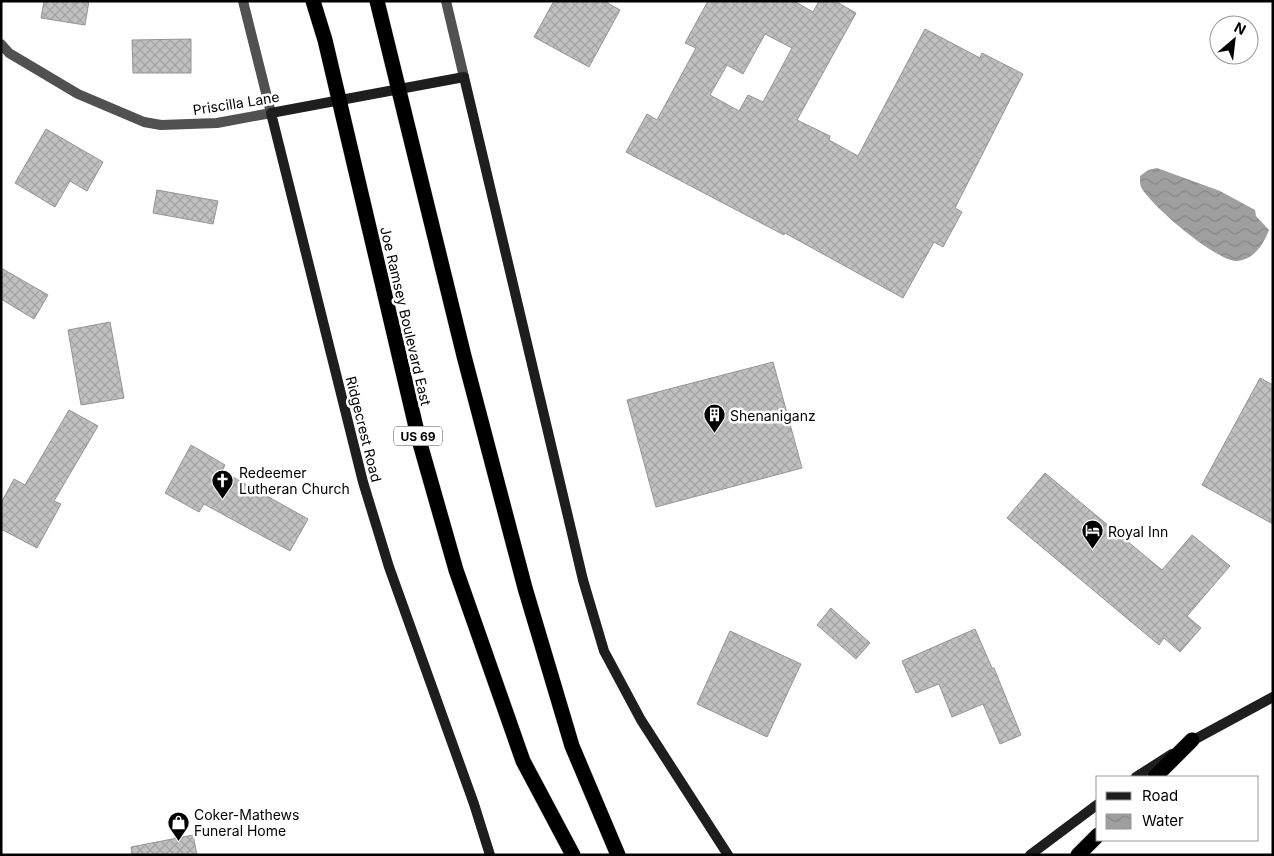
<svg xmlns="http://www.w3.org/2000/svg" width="1274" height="856" font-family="Inter,sans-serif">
  <defs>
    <pattern id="water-waves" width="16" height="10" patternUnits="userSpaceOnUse" patternTransform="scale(1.25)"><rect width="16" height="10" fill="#9f9f9f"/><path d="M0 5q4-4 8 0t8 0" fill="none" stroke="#878787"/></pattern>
    <pattern id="building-cross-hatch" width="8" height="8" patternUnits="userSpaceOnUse" patternTransform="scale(1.25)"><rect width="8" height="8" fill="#c0c0c0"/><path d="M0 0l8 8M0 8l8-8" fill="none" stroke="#a3a3a3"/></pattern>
  </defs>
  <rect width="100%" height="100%" fill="#fff"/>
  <path fill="url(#water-waves)" d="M1157 168 1220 191 1255 210 1256 216 1269 230C1264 243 1255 259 1238 261 1218 263 1151 206 1141 187 1140 184 1140 179 1140 176L1148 170Z"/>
  <path fill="url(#building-cross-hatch)" stroke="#959595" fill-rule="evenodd" d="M44 1H89L85 25 41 18Z
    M554 1H604L620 10 589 67 534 37Z
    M708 1H794L813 12 819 1H835L856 13 797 120 830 136 829 140 858 156 925 29 980 58 982 53 1023 74 955 208 962 212 943 247 934 242 903 298 785 233 784 235 626 152 647 114 657 120 696 48 685 43ZM765 34 792 48 763 102 748 95 739 111 710 95 727 65 743 74Z
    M191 39V73H133L132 40Z
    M46 129 103 162 87 191 70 181 55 207 15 183Z
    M157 190 218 201 213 224 153 213Z
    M1 268 48 295 34 319 1 299Z
    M110 322 124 398 81 405 68 330Z
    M773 362 802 468 656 507 627 400Z
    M1260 378 1273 385V524L1202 485Z
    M69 410 98 426 54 501 61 504 37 548 1 529V503L14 479 25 485Z
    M191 445 225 465 222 471 308 519 290 551 204 504 199 512 165 493Z
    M1045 473 1162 570 1192 535 1230 566 1187 616 1201 628 1180 652 1164 638 1159 645 1007 518Z
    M831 608 870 643 856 659 817 625Z
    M975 629 992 668H994L1021 735 1000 744 983 704 952 717 939 684 916 693 902 661Z
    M730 631 801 664 767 737 697 704Z
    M193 835 197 855H132L131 847Z"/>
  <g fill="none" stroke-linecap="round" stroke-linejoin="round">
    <defs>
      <path id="highway" d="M313 1 325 40 419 440 456 570 523 761 573 855
        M377 1 464 356 525 588 572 746 618 855
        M1155 777 1192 740
        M1078 855 1098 835"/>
    </defs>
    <use href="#highway" stroke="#dbdbdb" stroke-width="16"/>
    <path stroke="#515151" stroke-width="10" d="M446 1 464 77
      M1 44 9 53 78 94 144 122 161 125 217 123 271 113 243 1"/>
    <path stroke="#1e1e1e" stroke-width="10" d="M1188 743 1273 697
      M1136 777 1172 754
      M490 855 474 804 389 567 363 482 271 113 464 77 583 580 604 651 641 720 728 855
      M1030 855 1098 804"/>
    <use href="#highway" stroke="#000" stroke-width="15"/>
  </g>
  <defs>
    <symbol id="building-pin" viewBox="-11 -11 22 30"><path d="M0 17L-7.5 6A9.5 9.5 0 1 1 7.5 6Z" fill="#000" stroke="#fff"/><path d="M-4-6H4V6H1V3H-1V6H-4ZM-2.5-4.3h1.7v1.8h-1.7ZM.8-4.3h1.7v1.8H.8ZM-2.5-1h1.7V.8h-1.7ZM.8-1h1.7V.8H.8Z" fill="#fff"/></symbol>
    <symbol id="church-pin" viewBox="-11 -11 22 30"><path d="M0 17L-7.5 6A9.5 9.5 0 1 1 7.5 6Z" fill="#000" stroke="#fff"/><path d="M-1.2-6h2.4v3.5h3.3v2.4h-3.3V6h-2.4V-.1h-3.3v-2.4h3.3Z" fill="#fff"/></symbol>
    <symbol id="hotel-pin" viewBox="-11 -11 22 30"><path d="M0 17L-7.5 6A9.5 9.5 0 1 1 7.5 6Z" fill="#000" stroke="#fff"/><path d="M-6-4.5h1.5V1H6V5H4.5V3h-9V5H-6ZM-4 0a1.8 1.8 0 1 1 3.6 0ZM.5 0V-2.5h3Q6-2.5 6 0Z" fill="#fff"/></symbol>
    <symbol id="shop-pin" viewBox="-11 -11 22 30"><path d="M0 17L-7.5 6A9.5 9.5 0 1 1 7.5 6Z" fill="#000" stroke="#fff"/><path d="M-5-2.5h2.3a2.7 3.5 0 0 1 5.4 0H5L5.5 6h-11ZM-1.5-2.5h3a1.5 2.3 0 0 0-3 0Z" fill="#fff"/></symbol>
  </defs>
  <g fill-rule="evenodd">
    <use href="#building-pin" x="702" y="402" width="25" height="34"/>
    <use href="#church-pin" x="210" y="468" width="25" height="34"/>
    <use href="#hotel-pin" x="1080" y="518" width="25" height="34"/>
    <use href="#shop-pin" x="166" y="810" width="25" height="34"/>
  </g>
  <g text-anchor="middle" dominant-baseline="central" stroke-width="5" stroke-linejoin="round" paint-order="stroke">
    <rect fill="#fff" stroke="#4c4c4c" stroke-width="1" x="394" y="426.5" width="48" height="19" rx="4"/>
    <g font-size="12" font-weight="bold" fill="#000">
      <text x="418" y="436">US 69</text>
    </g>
    <g font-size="14" fill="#000" stroke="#fff">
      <text transform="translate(236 103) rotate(-9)">Priscilla Lane</text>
      <text transform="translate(406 316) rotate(77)">Joe Ramsey Boulevard East</text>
      <text transform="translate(364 429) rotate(76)">Ridgecrest Road</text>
    </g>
    <g font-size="14" fill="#000" stroke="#fff" text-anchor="start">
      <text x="730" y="415">Shenaniganz</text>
      <text x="239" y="472">Redeemer<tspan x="239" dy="16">Lutheran Church</tspan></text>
      <text x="1108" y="531">Royal Inn</text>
      <text x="194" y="814">Coker-Mathews<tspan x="194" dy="16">Funeral Home</tspan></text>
    </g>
  </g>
  <rect width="1274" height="856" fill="none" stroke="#000000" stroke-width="5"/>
  <rect x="1096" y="776" width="162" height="65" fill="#ffffff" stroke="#999999"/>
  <rect x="1106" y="792" width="25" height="8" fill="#1e1e1e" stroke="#999999"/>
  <text x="1142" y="801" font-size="15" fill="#000000">Road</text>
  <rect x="1106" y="814" width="25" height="15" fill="url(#water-waves)" stroke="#999999"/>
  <text x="1142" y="826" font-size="15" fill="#000000">Water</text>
  <g transform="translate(1234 40) rotate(28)"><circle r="24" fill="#ffffff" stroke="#999999"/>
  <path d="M0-4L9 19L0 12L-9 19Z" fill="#000000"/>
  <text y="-8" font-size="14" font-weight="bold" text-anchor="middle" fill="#000000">N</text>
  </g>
</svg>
